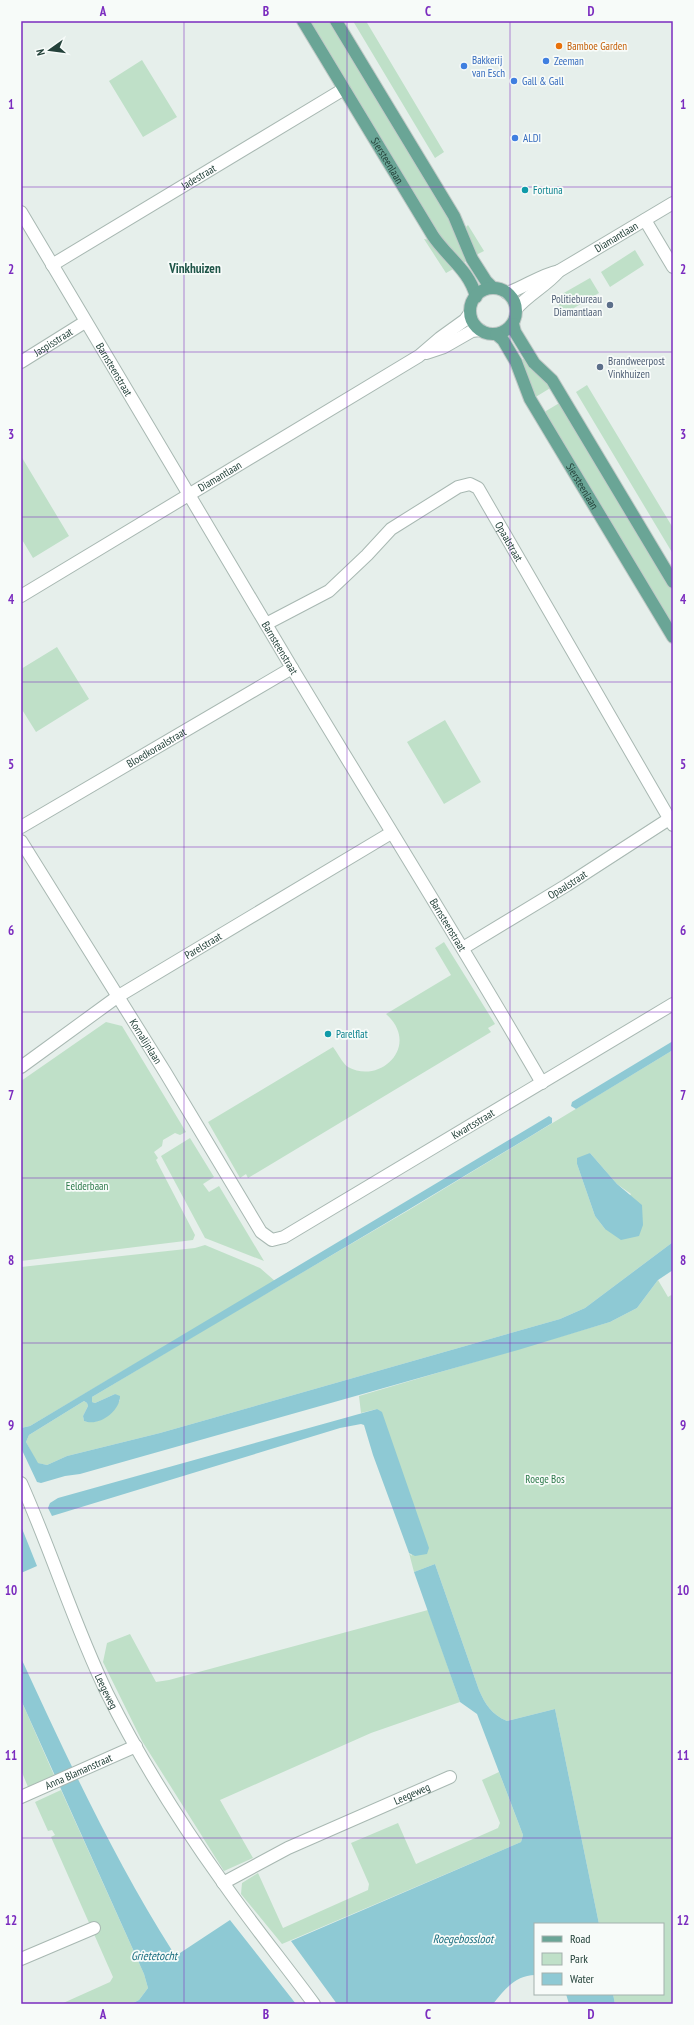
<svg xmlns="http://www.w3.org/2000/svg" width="694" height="2025" font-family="'PT Sans Narrow',sans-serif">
  <rect width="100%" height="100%" fill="#e6efeb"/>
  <path fill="#bfe0c8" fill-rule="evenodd" d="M309 21H332L453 223 466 261 463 263 442 242Z
    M353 21H366L444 152 435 158Z
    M142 60 177 117 143 137 109 81Z
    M468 225 484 251 476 255 466 227Z
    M424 239 431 240 455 268 446 273Z
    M635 250 644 265 610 287 601 272Z
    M590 278 599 293 564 314 555 298Z
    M525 358 552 387 534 398 522 360Z
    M587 385 673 528V554L576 392Z
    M561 402 673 589V628L545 416 546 411Z
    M21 456 69 536 33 558 21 538Z
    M57 647 89 699 36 732 21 708V669Z
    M445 720 481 782 444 804 407 742Z
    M444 942 495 1024 488 1028 491 1032 248 1178 246 1174 240 1178 208 1122 333 1047C337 1052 343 1064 348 1067 381 1085 421 1045 386 1014L451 975 435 948Z
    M106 1022 122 1026 186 1132 180 1135 175 1133 163 1140 162 1146 154 1152 158 1158 156 1160 195 1235 193 1240 21 1261V1081Z
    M673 1050V1242L585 1308 560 1319 160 1433 67 1456 47 1465 37 1463 26 1442 29 1435 84 1401 87 1403 88 1406 83 1416 84 1421C101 1425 111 1414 120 1400L115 1394 95 1403 92 1402V1397L204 1330 409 1210ZM590 1153 617 1184 631 1194 605 1229 595 1216 577 1164Z
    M190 1138 214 1177 203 1184 209 1192 219 1186 264 1261 205 1238 161 1156Z
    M205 1245 260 1268 275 1281 30 1426 21 1428V1267L195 1248Z
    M658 1280 668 1297 673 1294V2004H615L613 1994H663V1924H599L555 1709 507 1721C492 1715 485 1704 479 1690L435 1564 414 1572 409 1553 412 1556 377 1409 361 1413 359 1396 610 1322 637 1308Z
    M428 1610 460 1702 371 1733 220 1800 253 1858 224 1871 142 1741 103 1662 107 1643 130 1634 156 1682 169 1680Z
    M21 1700 54 1775 28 1787 21 1770Z
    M499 1772 523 1835 521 1842 282 1944 241 1894 242 1883 258 1873 283 1928 368 1890 369 1884 351 1843 398 1823 416 1864 498 1828 500 1823 482 1780Z
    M61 1790 144 1974 148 1988 139 2000 131 2004H61L110 1982 113 1977 51 1837 55 1835 52 1830 48 1831 35 1802Z"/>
  <path fill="#8ec9d4" d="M673 1041V1050L576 1109 571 1106 572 1102Z
    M549 1116 552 1118V1123C400 1216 245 1306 92 1397V1402L95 1403 115 1394 120 1396C120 1412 98 1427 84 1421L83 1416 88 1406 87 1403 84 1401 29 1435 26 1442 38 1463 47 1465 67 1456 160 1433 560 1319 585 1308 673 1242V1270L658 1280 637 1308 610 1322 518 1350 80 1474 65 1476 41 1483 37 1482 21 1448V1428L30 1426Z
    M590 1153 617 1184 642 1205 643 1225 639 1236 621 1240 605 1229 595 1216 577 1164V1158Z
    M377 1409 382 1412 429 1548 427 1554 415 1556 409 1553 373 1455 364 1425 361 1424 340 1428 52 1516 48 1508 50 1503 58 1498Z
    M21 1526 37 1566 21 1573Z
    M435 1564 479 1690C485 1704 492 1715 507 1721L555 1709 599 1924H535V1975C516 1975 504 1990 493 2004H337L291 1941 521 1842 523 1835 477 1714 460 1702 414 1572Z
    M21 1658C67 1758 114 1859 173 1952L180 1953 230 1920 296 2004H131L139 2000 148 1988 144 1974 21 1700Z
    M566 1994H613L615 2004H569Z"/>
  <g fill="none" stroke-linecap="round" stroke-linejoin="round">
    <defs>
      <g id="minor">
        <path id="s1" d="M21 212C111 364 201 516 292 668 375 806 461 943 542 1083"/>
        <path d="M645 220 673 267"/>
        <path id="s2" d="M52 265 344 89"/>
        <path d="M507 293C525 287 540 275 559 271"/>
        <path id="s3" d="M516 309C529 294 546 286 559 271L673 203"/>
        <path d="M426 353 444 347 472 331 480 330"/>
        <path id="s4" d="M21 362 85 322"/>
        <path id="s5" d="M21 596 419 356 440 338 465 320 470 313"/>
        <path id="s6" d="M266 624 329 591 367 555 391 529 458 487 470 484 478 488 673 825"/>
        <path id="s7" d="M21 827 292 668"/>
        <path id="s8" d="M21 841 165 1072 261 1232 272 1240 284 1237 673 1004"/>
        <path id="s9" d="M463 948 567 885 669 819"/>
        <path id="s10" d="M21 1067 117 997 391 833"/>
        <path id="s11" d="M21 1483C52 1552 74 1625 107 1693 140 1759 179 1821 222 1881 251 1923 284 1963 314 2004"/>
        <path id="s12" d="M21 1797 136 1746"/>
        <path id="s13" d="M223 1883 288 1848 450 1777"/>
        <path d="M21 1959 94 1928"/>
      </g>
      <g id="major">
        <path id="s14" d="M303 21 433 236C447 257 470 271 476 297"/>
        <path d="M336 21 454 216 472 259 486 281 493 288"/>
        <circle cx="493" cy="311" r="23"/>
        <path d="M513 324 515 332 534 363 552 380 673 582"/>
        <path id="s15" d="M496 334 503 340 516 362 530 399 673 637"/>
      </g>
    </defs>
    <use href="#minor" stroke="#a8b8b2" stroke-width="14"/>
    <use href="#major" stroke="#c2cac8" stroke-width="14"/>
    <use href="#minor" stroke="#fff" stroke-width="12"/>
    <use href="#major" stroke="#6aa596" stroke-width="12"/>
  </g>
  <path fill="none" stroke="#7b2cbf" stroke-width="1" stroke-opacity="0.55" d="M184 21V2004M347 21V2004M510 21V2004M21 187H673M21 352H673M21 517H673M21 682H673M21 847H673M21 1012H673M21 1178H673M21 1343H673M21 1508H673M21 1673H673M21 1838H673"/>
  <circle fill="#e8710a" stroke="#f7fbf9" stroke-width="1.5" cx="559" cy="46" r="4"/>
  <g fill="#3f7fe0" stroke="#f7fbf9" stroke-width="1.5">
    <circle cx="546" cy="61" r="4"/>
    <circle cx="464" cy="66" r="4"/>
    <circle cx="514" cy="81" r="4"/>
    <circle cx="515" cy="138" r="4"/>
  </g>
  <g fill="#0f9aa8" stroke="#f7fbf9" stroke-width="1.5">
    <circle cx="525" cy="190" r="4"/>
    <circle cx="328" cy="1034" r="4"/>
  </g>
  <g fill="#5c6f8a" stroke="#f7fbf9" stroke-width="1.5">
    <circle cx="610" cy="305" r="4"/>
    <circle cx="600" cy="367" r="4"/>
  </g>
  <g text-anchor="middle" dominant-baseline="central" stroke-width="3.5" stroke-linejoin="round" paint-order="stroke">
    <g font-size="11" fill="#c56008" stroke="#f7fbf9" text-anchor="start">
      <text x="567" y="46">Bamboe Garden</text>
    </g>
    <g font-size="11" fill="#366cbe" stroke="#f7fbf9" text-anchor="start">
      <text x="472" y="60">Bakkerij<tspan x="472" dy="13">van Esch</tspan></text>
      <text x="554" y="61">Zeeman</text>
      <text x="522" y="81">Gall &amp; Gall</text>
      <text x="523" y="138">ALDI</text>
    </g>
    <g font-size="11" fill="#24423a" stroke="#f7fbf9">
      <text stroke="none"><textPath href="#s14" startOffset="163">Siersteenlaan</textPath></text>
      <text stroke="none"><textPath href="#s2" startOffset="171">Jadestraat</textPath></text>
      <text stroke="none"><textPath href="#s3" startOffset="124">Diamantlaan</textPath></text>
      <text stroke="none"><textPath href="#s4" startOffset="38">Jaspisstraat</textPath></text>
      <text stroke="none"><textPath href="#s1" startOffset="183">Barnsteenstraat</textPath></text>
      <text stroke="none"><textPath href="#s5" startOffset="232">Diamantlaan</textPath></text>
      <text stroke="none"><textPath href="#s15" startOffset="176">Siersteenlaan</textPath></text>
      <text stroke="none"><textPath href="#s6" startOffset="321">Opaalstraat</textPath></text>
      <text stroke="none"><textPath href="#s1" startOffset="507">Barnsteenstraat</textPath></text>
      <text stroke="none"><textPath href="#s7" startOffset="157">Bloedkoraalstraat</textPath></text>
      <text stroke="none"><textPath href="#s9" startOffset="122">Opaalstraat</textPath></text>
      <text stroke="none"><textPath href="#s1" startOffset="831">Barnsteenstraat</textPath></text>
      <text stroke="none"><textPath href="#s10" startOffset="219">Parelstraat</textPath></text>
      <text stroke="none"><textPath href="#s8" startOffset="236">Kornalijnlaan</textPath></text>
      <text stroke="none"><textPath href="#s8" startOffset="705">Kwartsstraat</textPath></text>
      <text stroke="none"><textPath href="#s11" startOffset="225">Leegeweg</textPath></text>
      <text stroke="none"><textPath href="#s12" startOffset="63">Anna Blamanstraat</textPath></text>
      <text stroke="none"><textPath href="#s13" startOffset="209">Leegeweg</textPath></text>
    </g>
    <g font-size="11" fill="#0d838f" stroke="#f7fbf9" text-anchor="start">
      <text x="533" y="190">Fortuna</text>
      <text x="336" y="1034">Parelflat</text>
    </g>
    <g font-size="11" fill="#4e5e75" stroke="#f7fbf9" text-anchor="end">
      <text x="602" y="299">Politiebureau<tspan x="602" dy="13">Diamantlaan</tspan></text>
      <text x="608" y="361" text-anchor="start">Brandweerpost<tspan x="608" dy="13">Vinkhuizen</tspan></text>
    </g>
    <g font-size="11" fill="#2d7a4b" stroke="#f7fbf9">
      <text x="87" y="1186">Eelderbaan</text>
      <text x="545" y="1479">Roege Bos</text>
    </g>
    <g font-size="12" font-style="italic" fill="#1c6f80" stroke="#f7fbf9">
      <text x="463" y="1938">Roegebossloot</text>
      <text x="154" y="1955">Grietetocht</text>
    </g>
    <g font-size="13" font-weight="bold" fill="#1f5548" stroke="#f7fbf9">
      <text x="195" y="268">Vinkhuizen</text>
    </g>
  </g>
  <rect width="694" height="2025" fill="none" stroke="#f7fbf9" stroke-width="44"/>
  <rect x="534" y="1923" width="130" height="72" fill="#f7fbf9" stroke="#a3b1ad"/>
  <rect x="542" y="1936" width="20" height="6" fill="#6aa596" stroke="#a3b1ad"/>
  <text x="570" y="1943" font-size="12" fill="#24423a">Road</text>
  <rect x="542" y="1953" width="20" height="12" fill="#bfe0c8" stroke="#a3b1ad"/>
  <text x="570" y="1963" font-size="12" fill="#24423a">Park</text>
  <rect x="542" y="1973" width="20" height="12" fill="#8ec9d4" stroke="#a3b1ad"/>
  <text x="570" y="1983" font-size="12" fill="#24423a">Water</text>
  <g transform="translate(50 50) rotate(256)" stroke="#f7fbf9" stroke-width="3" paint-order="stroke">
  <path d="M0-3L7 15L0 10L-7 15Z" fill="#24423a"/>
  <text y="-6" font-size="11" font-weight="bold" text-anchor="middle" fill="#24423a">N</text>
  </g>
  <rect x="22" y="22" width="650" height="1981" fill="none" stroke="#7b2cbf" stroke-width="1.5"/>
  <g font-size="13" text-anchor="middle" font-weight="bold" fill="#7b2cbf">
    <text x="103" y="16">A</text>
    <text x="266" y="16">B</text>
    <text x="428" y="16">C</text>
    <text x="591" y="16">D</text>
    <text x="11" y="109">1</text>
    <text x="683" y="109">1</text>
    <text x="11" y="274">2</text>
    <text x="683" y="274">2</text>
    <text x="11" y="439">3</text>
    <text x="683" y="439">3</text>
    <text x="11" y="604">4</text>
    <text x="683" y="604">4</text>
    <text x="11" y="769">5</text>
    <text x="683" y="769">5</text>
    <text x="11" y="935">6</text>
    <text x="683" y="935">6</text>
    <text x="11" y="1100">7</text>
    <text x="683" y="1100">7</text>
    <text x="11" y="1265">8</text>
    <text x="683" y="1265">8</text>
    <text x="11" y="1430">9</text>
    <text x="683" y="1430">9</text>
    <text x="11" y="1595">10</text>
    <text x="683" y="1595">10</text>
    <text x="11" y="1760">11</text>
    <text x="683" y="1760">11</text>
    <text x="11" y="1925">12</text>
    <text x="683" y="1925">12</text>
    <text x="103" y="2019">A</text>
    <text x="266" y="2019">B</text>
    <text x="428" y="2019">C</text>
    <text x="591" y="2019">D</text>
  </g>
</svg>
